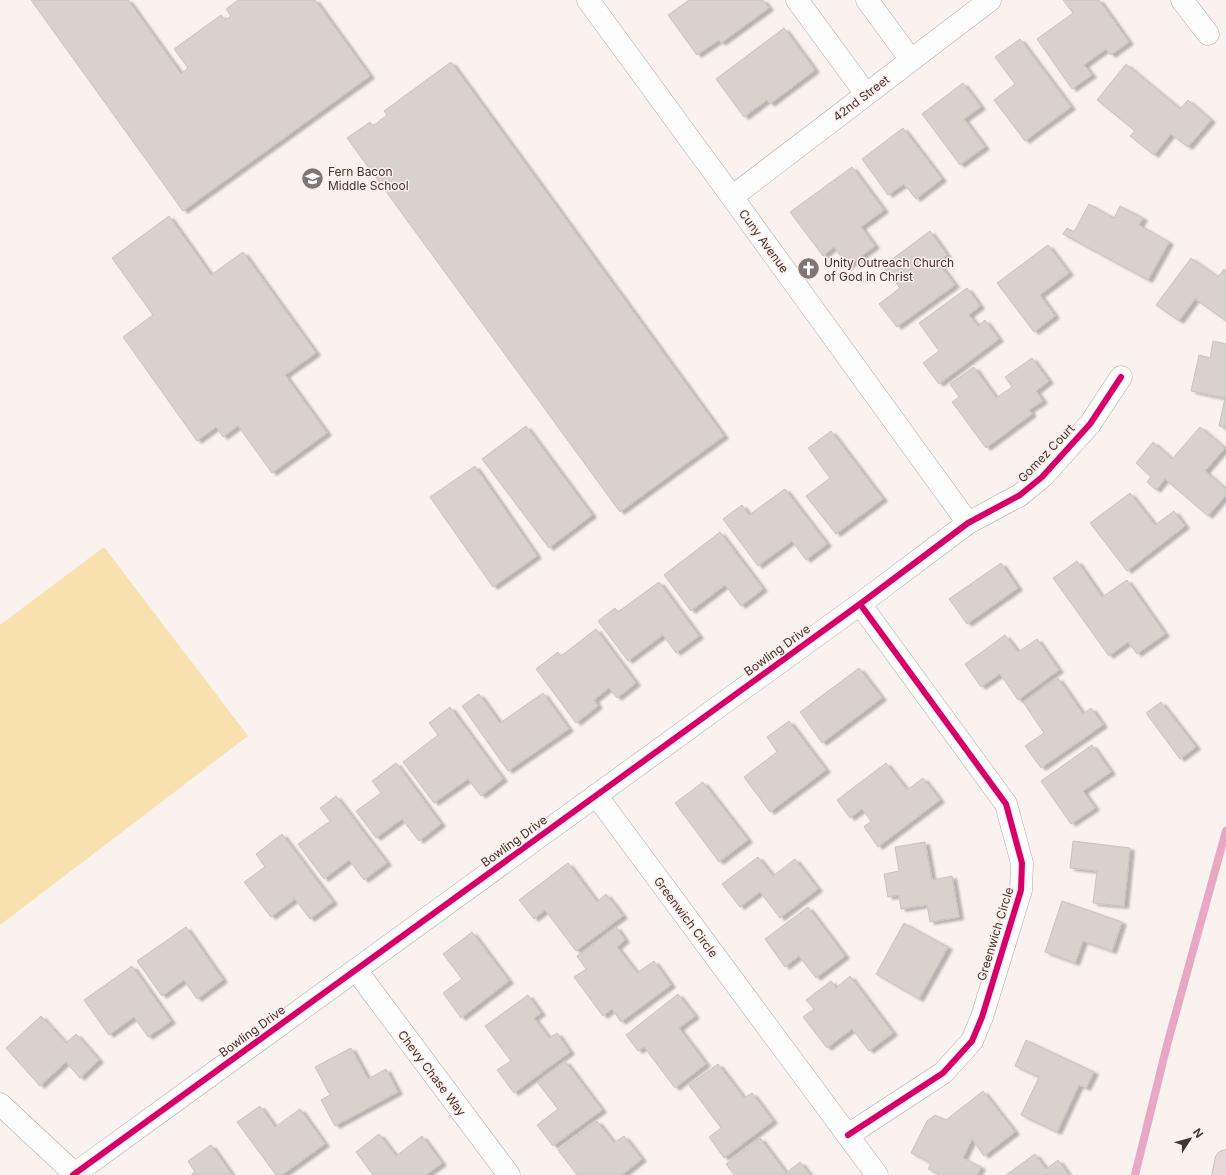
<svg xmlns="http://www.w3.org/2000/svg" width="1226" height="1175" font-family="Inter,sans-serif">
  <defs>
    <filter id="shadow"><feDropShadow dx="4.5" dy="2.5" stdDeviation="1" flood-color="#0004"/></filter>
  </defs>
  <rect width="100%" height="100%" fill="#faf2ef"/>
  <path fill="#f8e1af" d="M104 547 248 736 0 925V625Z"/>
  <g fill="none" stroke-linecap="round" stroke-linejoin="round">
    <path stroke="#e8a7c4" stroke-width="8" d="M1135 1175 1167 1045 1226 831"/>
  </g>
  <path fill="#d8d1cc" stroke="#c9c2be" filter="url(#shadow)" d="M31 0H128L181 74 188 68 174 49 221 15 225 20 231 16 226 9 238 0H315L370 76 183 211Z
    M689 0H763L769 8 721 43 719 40 697 55 668 15Z
    M1063 0H1099L1129 42 1111 55 1106 49 1084 65 1092 75 1072 89 1037 39 1073 13Z
    M784 28 815 70 770 104 767 100 744 117 716 79Z
    M1020 39 1071 107 1025 141 994 100 1015 84 995 57Z
    M451 62 724 436 620 512 347 138 370 122 373 126 387 115 384 111Z
    M1126 64 1180 109 1188 100 1211 120 1188 147 1171 134 1154 155 1130 136 1135 131 1097 100Z
    M963 83 981 107 964 119 985 147 960 165 922 114Z
    M903 128 942 179 916 199 904 184 888 195 862 159Z
    M852 167 884 210 861 227 875 246 848 266 834 247 823 256 790 212Z
    M1089 204 1114 218 1120 206 1143 218 1139 225 1169 242 1148 280 1063 234 1067 228 1074 232Z
    M169 216 211 275 243 252 316 353 285 375 327 433 272 473 238 426 223 437 216 427 197 441 123 337 153 315 112 258Z
    M930 231 947 255 938 262 955 285 897 327 879 304 900 288 883 266Z
    M1048 245 1069 273 1040 295 1055 316 1034 332 997 283Z
    M1191 258 1218 277 1224 269 1226 271V321L1195 299 1179 321 1156 305Z
    M967 288 980 306 969 315 978 326 985 320 999 339 939 384 923 363 939 351 919 323Z
    M1213 341 1226 344V428L1219 426 1225 398 1191 391 1199 355 1210 358Z
    M1032 358 1049 381 1036 391 1043 401 1029 410 1032 414 986 448 952 402 959 397 950 384 974 367 996 398 1012 387 1005 377Z
    M526 426 592 515 549 548 482 459Z
    M1200 427 1225 448 1205 471 1226 489V495L1208 516 1165 479 1156 490 1147 482 1151 477 1136 463 1153 442 1172 459Z
    M831 431 883 499 836 534 806 496 830 478 808 448Z
    M475 466 537 556 493 587 430 497Z
    M785 489 827 544 806 560 792 541 758 566 723 519 742 505 749 515Z
    M1130 493 1155 525 1174 511 1185 526 1127 571 1090 523Z
    M720 532 763 589 741 606 725 585 691 611 664 575Z
    M1077 561 1102 597 1127 580 1165 634 1137 654 1128 642 1109 656 1053 578Z
    M1001 563 1018 588 967 624 949 599Z
    M659 582 699 636 676 653 663 635 628 661 598 621 615 608 618 612Z
    M596 629 636 683 617 698 609 688 594 700 598 706 576 723 536 669 558 652 561 656Z
    M1005 635 1018 652 1037 639 1059 670 1018 700 1000 674 981 687 965 664Z
    M859 668 882 698 822 743 800 712Z
    M1058 678 1083 714 1091 708 1103 725 1041 768 1025 746 1044 733 1023 702Z
    M543 693 569 729 508 771 462 706 479 694 500 723Z
    M1161 702 1196 747 1180 759 1146 713Z
    M450 707 503 779 481 796 468 779 434 803 403 762 438 735 429 723Z
    M789 721 826 770 770 812 744 777 777 752 767 737Z
    M1092 745 1111 772 1083 791 1095 808 1071 824 1041 781Z
    M396 763 441 824 419 841 402 819 376 838 356 811 381 793 372 781Z
    M886 763 907 790 923 778 940 800 878 847 864 827 871 821 862 809 850 818 837 800Z
    M703 782 748 840 719 862 675 803Z
    M336 796 387 863 364 880 349 860 324 879 298 844 330 821 320 808Z
    M282 834 333 902 310 919 295 899 271 917 244 882 265 867 256 854Z
    M1073 841 1130 848 1124 906 1093 903 1097 871 1070 868Z
    M925 842 932 880 952 876 959 917 930 922 927 905 901 909 899 895 888 897 884 874 899 871 895 847Z
    M758 857 773 876 795 859 818 889 780 918 760 892 740 907 722 884Z
    M568 863 597 902 606 894 623 916 576 951 545 910 534 919 519 900Z
    M1062 901 1122 922 1112 951 1083 941 1075 963 1045 952Z
    M808 907 845 956 816 978 799 956 785 967 765 939Z
    M904 923 948 947 919 999 876 974Z
    M186 927 223 980 197 999 184 980 162 996 137 961Z
    M616 927 625 940 617 947 637 973 654 961 671 985 621 1022 612 1009 603 1016 574 977 586 969 577 956Z
    M472 932 509 981 461 1018 443 993 462 979 443 954Z
    M132 966 171 1021 148 1037 134 1017 109 1035 84 1000Z
    M850 976 893 1033 869 1051 852 1029 827 1048 803 1017 814 1009 806 1000 831 981 836 988Z
    M678 994 695 1016 679 1028 706 1064 675 1088 644 1047 638 1051 626 1035Z
    M528 995 541 1013 534 1018 549 1038 557 1033 570 1052 514 1093 497 1070 511 1061 485 1026Z
    M41 1016 66 1043 76 1034 99 1060 80 1078 66 1062 40 1086 6 1048Z
    M1026 1040 1094 1072 1086 1088 1079 1085 1057 1132 1021 1115 1039 1077 1015 1066Z
    M351 1048 368 1079 386 1069 398 1092 335 1126 321 1100 330 1095 315 1067Z
    M565 1061 602 1110 553 1146 537 1125 558 1109 537 1082Z
    M718 1064 744 1098 752 1093 773 1121 724 1158 709 1137 721 1128 689 1085Z
    M983 1091 1015 1132 984 1156 972 1139 963 1158 981 1167 977 1175H940L928 1169 931 1163 911 1153 927 1121 935 1115 946 1120Z
    M260 1106 275 1127 300 1109 325 1144 282 1175H276L237 1122Z
    M597 1121 614 1143 624 1136 642 1159 622 1175H577L558 1150Z
    M379 1134 396 1156 422 1136 442 1163 426 1175H373L356 1152Z
    M760 1138 786 1173 800 1162 810 1175H734L726 1164Z
    M211 1145 232 1175H191L195 1172 188 1161Z
    M1035 1154 1046 1169 1058 1160 1069 1175H1006Z"/>
  <g fill="none" stroke-linecap="round" stroke-linejoin="round">
    <defs>
      <path id="minor" d="M588 0 732 197 968 523
        M797 0 866 94
        M867 0 911 60
        M1182 0 1208 34
        M732 197 990 0
        M596 795 877 1175
        M356 970 509 1175
        M0 1104 76 1175
        M848 1135 943 1073 972 1041 982 1017 1021 890 1022 863 1006 804 860 604
        M73 1175 860 604 968 523 1020 495 1042 477 1090 424 1121 377"/>
      <path id="highway" d="M1223 1175 1226 1161"/>
    </defs>
    <use href="#minor" stroke="#afa8a5" stroke-width="23"/>
    <use href="#highway" stroke="#beaaaa" stroke-width="23"/>
    <use href="#minor" stroke="#fefdfd" stroke-width="22"/>
    <use href="#highway" stroke="#e6d6d7" stroke-width="22"/>
    <defs>
      <path id="cycleway" d="M848 1135 943 1073 972 1041 982 1017 1021 890 1022 863 1006 804 860 604
        M73 1175 860 604 968 523 1020 495 1042 477 1090 424 1121 377"/>
    </defs>
    <use href="#cycleway" stroke="#ffefea" stroke-width="8"/>
    <use href="#cycleway" stroke="#d6006c" stroke-width="6"/>
  </g>
  <defs>
    <symbol id="school-disc" viewBox="-11 -11 22 22"><circle r="9.5" fill="#807774" stroke="#ffefea"/><path d="M0-5L7-2L0 1L-7-2ZM-4 1L0 2.5L4 1V4Q0 6-4 4Z" fill="#fff"/></symbol>
    <symbol id="church-disc" viewBox="-11 -11 22 22"><circle r="9.5" fill="#807774" stroke="#ffefea"/><path d="M-1.2-6h2.4v3.5h3.3v2.4h-3.3V6h-2.4V-.1h-3.3v-2.4h3.3Z" fill="#fff"/></symbol>
  </defs>
  <g fill-rule="evenodd">
    <use href="#school-disc" x="300" y="166" width="25" height="25"/>
    <use href="#church-disc" x="796" y="256" width="25" height="25"/>
  </g>
  <g text-anchor="middle" dominant-baseline="central" stroke-width="3" stroke-linejoin="round" paint-order="stroke">
    <g font-size="12" fill="#3f3532" stroke="#ffefea">
      <text transform="translate(861 98) rotate(-37)">42nd Street</text>
      <text transform="translate(764 241) rotate(54)">Cuny Avenue</text>
      <text transform="translate(1046 453) rotate(-46)">Gomez Court</text>
      <text transform="translate(777 650) rotate(-36)">Bowling Drive</text>
      <text transform="translate(514 841) rotate(-36)">Bowling Drive</text>
      <text transform="translate(686 917) rotate(53)">Greenwich Circle</text>
      <text transform="translate(995 934) rotate(-73)">Greenwich Circle</text>
      <text transform="translate(252 1031) rotate(-36)">Bowling Drive</text>
      <text transform="translate(432 1073) rotate(53)">Chevy Chase Way</text>
    </g>
    <g font-size="12" fill="#3f3532" stroke="#ffefea" text-anchor="start">
      <text x="328" y="171">Fern Bacon<tspan x="328" dy="14">Middle School</tspan></text>
      <text x="824" y="262">Unity Outreach Church<tspan x="824" dy="14">of God in Christ</tspan></text>
    </g>
  </g>
  <g transform="translate(1190 1139) rotate(54)" stroke="#ffefea" stroke-width="3" paint-order="stroke">
  <path d="M0-3L7 15L0 10L-7 15Z" fill="#3f3532"/>
  <text y="-6" font-size="11" font-weight="bold" text-anchor="middle" fill="#3f3532">N</text>
  </g>
</svg>
